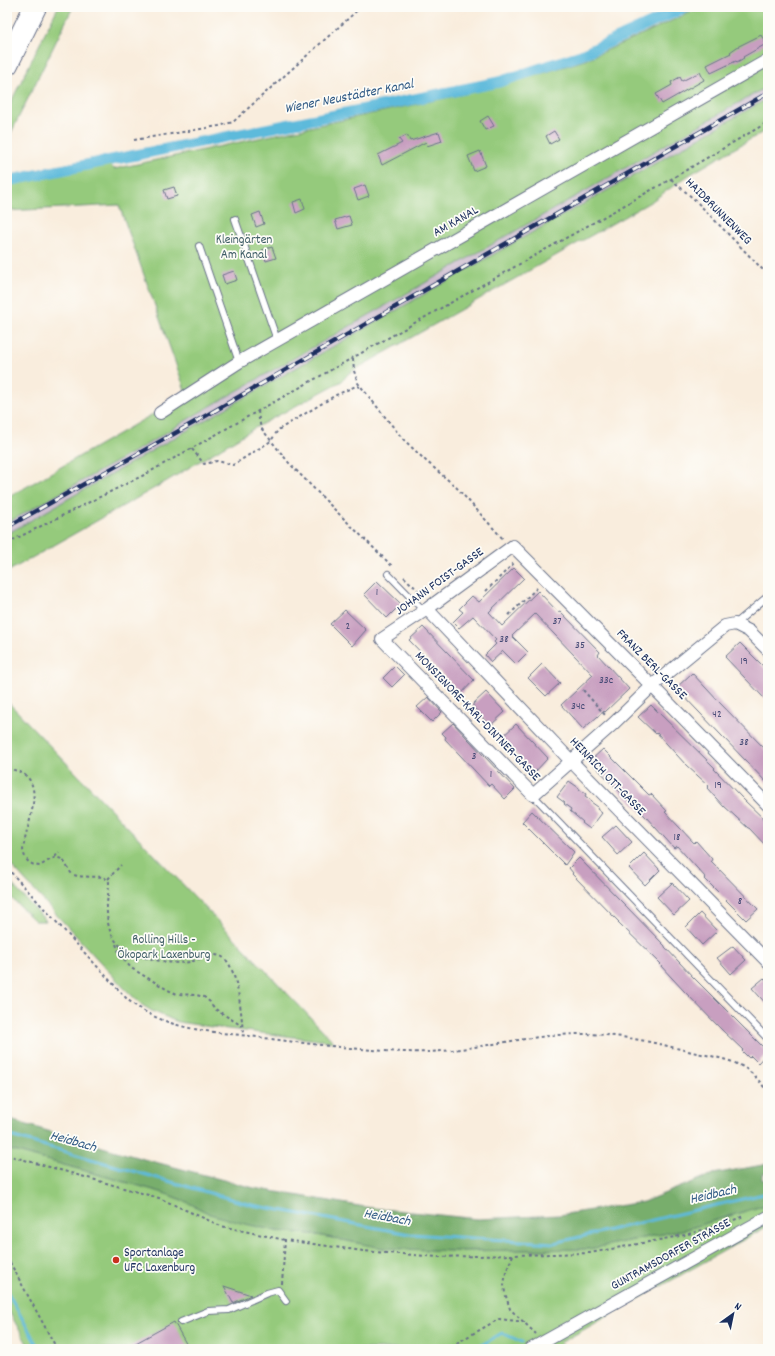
<svg xmlns="http://www.w3.org/2000/svg" width="775" height="1356" font-family="Dekko,sans-serif">
  <rect width="100%" height="100%" fill="#fdfcf7"/>
  <filter id="ink" filterUnits="userSpaceOnUse"><feTurbulence type="fractalNoise" baseFrequency=".025" numOctaves="2"/><feDisplacementMap in="SourceGraphic" scale="8" xChannelSelector="R" yChannelSelector="G"/><feConvolveMatrix kernelMatrix="1 2 1 2 8 2 1 2 1" color-interpolation-filters="sRGB"/></filter>
  <filter id="wash" filterUnits="userSpaceOnUse"><feTurbulence type="fractalNoise" baseFrequency=".012" numOctaves="4" result="noise"/><feDisplacementMap in="SourceGraphic" scale="16" xChannelSelector="R" yChannelSelector="G"/><feGaussianBlur stdDeviation="0.9" result="paint"/><feColorMatrix in="noise" values="0 0 0 0 0 0 0 0 0 0 0 0 0 0 0 0 0 1.4 0 .05"/><feComposite in="paint" operator="in"/></filter>
  <g filter="url(#wash)">
    <rect width="100%" height="100%" fill="#f9eddd"/>
    <path fill="#cebed0" d="M768 86V99L633 176 515 242 7 534V523L146 445 195 415Z"/>
    <path fill="#95ca7c" stroke="#587c6d" d="M58 7H73L7 141V110Z
      M702 7H768V86L195 415 146 445 7 523V498L153 414 160 417 188 400 184 387 119 205 7 211V176L102 157 114 169 501 86 585 60Z
      M768 98V129L689 175 652 201 349 373 342 381 253 429 167 481 7 572V534L515 242 633 176Z
      M7 701 334 1042 212 1027 178 1022 152 1011 142 1005 124 988 7 861Z
      M7 879 46 921H35L7 894Z
      M7 1149 161 1192 187 1202 210 1214 276 1231 312 1234 383 1248 454 1251 589 1249 687 1229 762 1206 768 1203V1226L560 1343 566 1349H30L7 1308Z"/>
    <path fill="#78ae6c" stroke="#4a6e65" d="M7 1119 140 1158 254 1188 365 1207 478 1219 559 1215 643 1202 713 1174 768 1164V1173L762 1174V1180H768V1203L762 1206 687 1229 589 1249 454 1251 383 1248 312 1234 276 1231 241 1223 210 1214 187 1202 161 1192 7 1149Z"/>
    <g fill="none" stroke-linecap="round" stroke-linejoin="round">
      <path stroke="#5dbadb" stroke-width="3" d="M7 1135 252 1205 410 1234 554 1243 768 1193
        M7 1291 39 1349
        M475 1349 502 1333 522 1342"/>
      <path stroke="#5dbadb" stroke-width="11" d="M7 181 499 82 581 55 686 7"/>
    </g>
    <g id="blocks">
      <path fill="#c89fc0" d="M761 35 766 44 743 57 744 58 737 62 736 61 711 73 707 65 731 53 730 52 737 47Z
        M700 72 704 80 662 104 656 94 672 85 671 82 680 77 682 81Z
        M488 116 494 126 485 130 480 121Z
        M554 131 559 139 550 144 546 136Z
        M439 132 442 141 427 146 426 142 382 165 378 155 402 143 399 139 407 135 410 141Z
        M480 151 486 166 474 171 468 156Z
        M365 185 369 196 358 200 354 189Z
        M174 187 177 196 167 199 164 190Z
        M302 199 305 209 296 213 293 202Z
        M260 212 264 224 256 227 252 215Z
        M349 216 352 225 338 229 335 220Z
        M272 247 276 258 266 261 262 250Z
        M234 271 237 280 225 284 222 275Z
        M514 568 524 578 489 612 502 626 538 591 558 612 560 611 600 652 598 655 629 689 605 712 604 711 583 729 561 705 593 675 535 614 512 636 528 652 516 664 503 651 491 662 485 655 496 644 494 642 496 640 473 616 459 628 453 622 463 612 459 609 472 596 479 602Z
        M377 581 401 604 387 618 364 594Z
        M345 610 366 630 352 646 330 624Z
        M423 627 474 680 461 694 409 640Z
        M740 643 768 671V694L764 698 725 657Z
        M542 664 560 683 546 696 528 678Z
        M395 666 404 675 392 687 383 678Z
        M692 673 719 702 768 752V784L676 688Z
        M486 692 505 712 490 726 473 707V704Z
        M428 697 442 712 432 722 417 707Z
        M651 705 715 768 714 769 743 799 768 823V848L749 828H748L724 806V807L707 788 709 786 686 765 657 733 656 734 638 717Z
        M453 723 515 789 505 799 491 784 489 786 445 739 446 737 442 733Z
        M516 724 548 758 534 773 501 738Z
        M603 749 649 795 651 794 667 811 665 812 680 828 694 843 696 841 712 859 711 861 758 909 746 920 705 879 706 878 677 846 674 848 645 816 630 800 629 801 590 761Z
        M569 781 579 788V789L586 794 585 796 592 801 591 802 598 807 597 809 602 813 590 829 582 823 583 822 570 811 571 809 564 804 565 803 557 797Z
        M532 811 574 852 565 865 522 822Z
        M616 825 632 842 618 855 602 837Z
        M644 853 660 870 645 885 629 868Z
        M579 858 665 946V947L693 977 768 1052 758 1063 751 1056 749 1058 742 1051 743 1050 722 1030 684 991 660 965 661 964 618 922H619L572 874 573 873 569 868Z
        M672 883 689 901 674 915 657 897Z
        M700 913 717 931 702 945 686 927Z
        M733 946 746 960 731 974 717 958Z
        M764 978 768 982V1006L752 988Z
        M224 1286 251 1295 233 1303Z
        M174 1322 189 1349H125Z"/>
    </g>
  </g>
  <g filter="url(#ink)">
    <use href="#blocks" fill-opacity="0" stroke="#69728a" stroke-width="1"/>
    <g fill="none" stroke-linecap="round" stroke-linejoin="round">
      <defs>
        <path id="lane" d="M235 219 277 340
          M199 246 239 362
          M388 574 424 611
          M735 624 768 596
          M533 795 768 1039
          M181 1322 208 1311 229 1310 267 1293 278 1290 286 1301"/>
        <path id="street" d="M160 413 239 362 768 60
          M427 609 571 761 768 962
          M768 650 749 631 735 624 725 626 652 686 613 724 533 795 382 639 427 609 513 546 652 686 768 805
          M531 1349 768 1217"/>
        <path id="highway" d="M7 64 35 7"/>
      </defs>
      <use href="#lane" stroke="#69728a" stroke-width="8"/>
      <use href="#street" stroke="#69728a" stroke-width="14"/>
      <use href="#highway" stroke="#69728a" stroke-width="24"/>
      <path stroke="#69728a" stroke-width="2" stroke-dasharray="3 3" stroke-linecap="butt" d="M134 140 219 126 233 122 361 7
        M671 179 696 201 768 275
        M353 359 354 371 358 383 402 438 426 461 456 487 504 540
        M258 411 259 420 261 428 289 463 332 507 393 567
        M192 449 204 464 217 461 233 465 271 441 278 430 336 395 356 386 360 387
        M7 543 144 475 671 179 768 122
        M404 577 425 597
        M486 591 515 562
        M509 615 539 586
        M583 690 606 716
        M7 769C53 773 26 823 23 850 25 861 30 865 40 866 48 861 58 852 65 863 67 866 69 871 72 874 78 878 96 876 104 877L109 882C109 893 106 903 107 913 108 942 124 954 151 959 164 962 176 964 190 962 201 959 215 950 225 959 238 971 242 1017 243 1035
        M55 857 59 852
        M7 868 127 999C139 1009 153 1017 168 1022 196 1032 227 1033 257 1037 285 1041 312 1044 340 1047 370 1050 400 1053 430 1052 481 1049 532 1034 583 1034 620 1034 656 1043 692 1052 705 1055 725 1058 737 1064 750 1069 761 1082 768 1093
        M108 879 121 865
        M116 944 120 955 131 968 168 990 177 994 196 995 204 997 210 1002 215 1009 242 1026
        M7 1155 159 1198 221 1226 285 1240
        M513 1255 506 1272 504 1285 505 1293 510 1309 536 1334
        M7 1257 57 1349
        M282 1284 285 1240 363 1251 438 1257 590 1253 685 1235 726 1223 744 1216
        M446 1349 499 1319 525 1322"/>
      <use href="#lane" stroke="#fff" stroke-width="6"/>
      <use href="#street" stroke="#fff" stroke-width="12"/>
      <use href="#highway" stroke="#fff" stroke-width="22"/>
      <defs>
        <path id="rail" d="M7 527 195 422 768 93"/>
      </defs>
      <use href="#rail" stroke="#1b2f5e" stroke-width="4.5"/>
      <use href="#rail" stroke="#fdfcf7" stroke-width="3" stroke-dasharray="9" stroke-linecap="butt"/>
    </g>
  </g>
  <circle fill="#c8321e" stroke="#fdfcf7" stroke-width="1.5" cx="116" cy="1260" r="4"/>
  <g text-anchor="middle" dominant-baseline="central" stroke-width="3.5" stroke-linejoin="round" paint-order="stroke">
    <g font-size="11" fill="#464b76">
      <text x="377" y="593">1</text>
      <text x="557" y="622">37</text>
      <text x="348" y="627">2</text>
      <text x="504" y="640">38</text>
      <text x="580" y="646">35</text>
      <text x="744" y="662">19</text>
      <text x="606" y="681">33c</text>
      <text x="578" y="707">34c</text>
      <text x="717" y="715">42</text>
      <text x="744" y="743">38</text>
      <text x="474" y="757">3</text>
      <text x="491" y="775">1</text>
      <text x="718" y="786">19</text>
      <text x="677" y="838">18</text>
      <text x="740" y="902">8</text>
    </g>
    <g font-size="13" fill="#1b2f5e" stroke="#fdfcf7">
      <text transform="translate(718 212) rotate(45)">HAIDBRUNNENWEG</text>
      <text transform="translate(456 222) rotate(-30)">AM KANAL</text>
      <text transform="translate(440 582) rotate(-36)">JOHANN FOIST-GASSE</text>
      <text transform="translate(651 665) rotate(45)">FRANZ BERL-GASSE</text>
      <text transform="translate(477 717) rotate(46)">MONSIGNORE-KARL-DINTNER-GASSE</text>
      <text transform="translate(607 777) rotate(46)">HEINRICH OTT-GASSE</text>
      <text transform="translate(671 1255) rotate(-29)">GUNTRAMSDORFER STRASSE</text>
    </g>
    <g font-size="13" fill="#405e67" stroke="#fdfcf7">
      <text x="244" y="240">Kleingärten<tspan x="244" dy="15">Am Kanal</tspan></text>
      <text x="164" y="940">Rolling Hills -<tspan x="164" dy="15">Ökopark Laxenburg</tspan></text>
    </g>
    <g font-size="13" fill="#1b2f5e" stroke="#fdfcf7" text-anchor="start">
      <text x="124" y="1253">Sportanlage<tspan x="124" dy="15">UFC Laxenburg</tspan></text>
    </g>
    <g font-size="14" font-style="italic" fill="#2f5984" stroke="#fdfcf7">
      <text transform="translate(349 97) rotate(-11)">Wiener Neustädter Kanal</text>
      <text transform="translate(73 1142) rotate(16)">Heidbach</text>
      <text transform="translate(713 1195) rotate(-13)">Heidbach</text>
      <text transform="translate(387 1218) rotate(10)">Heidbach</text>
    </g>
  </g>
  <rect width="775" height="1356" fill="none" stroke="#fdfcf7" stroke-width="24"/>
  <g transform="translate(733 1314) rotate(33)" stroke="#fdfcf7" stroke-width="3" paint-order="stroke">
  <path d="M0-3L7 15L0 10L-7 15Z" fill="#1b2f5e"/>
  <text y="-6" font-size="11" font-weight="bold" text-anchor="middle" fill="#1b2f5e">N</text>
  </g>
</svg>
